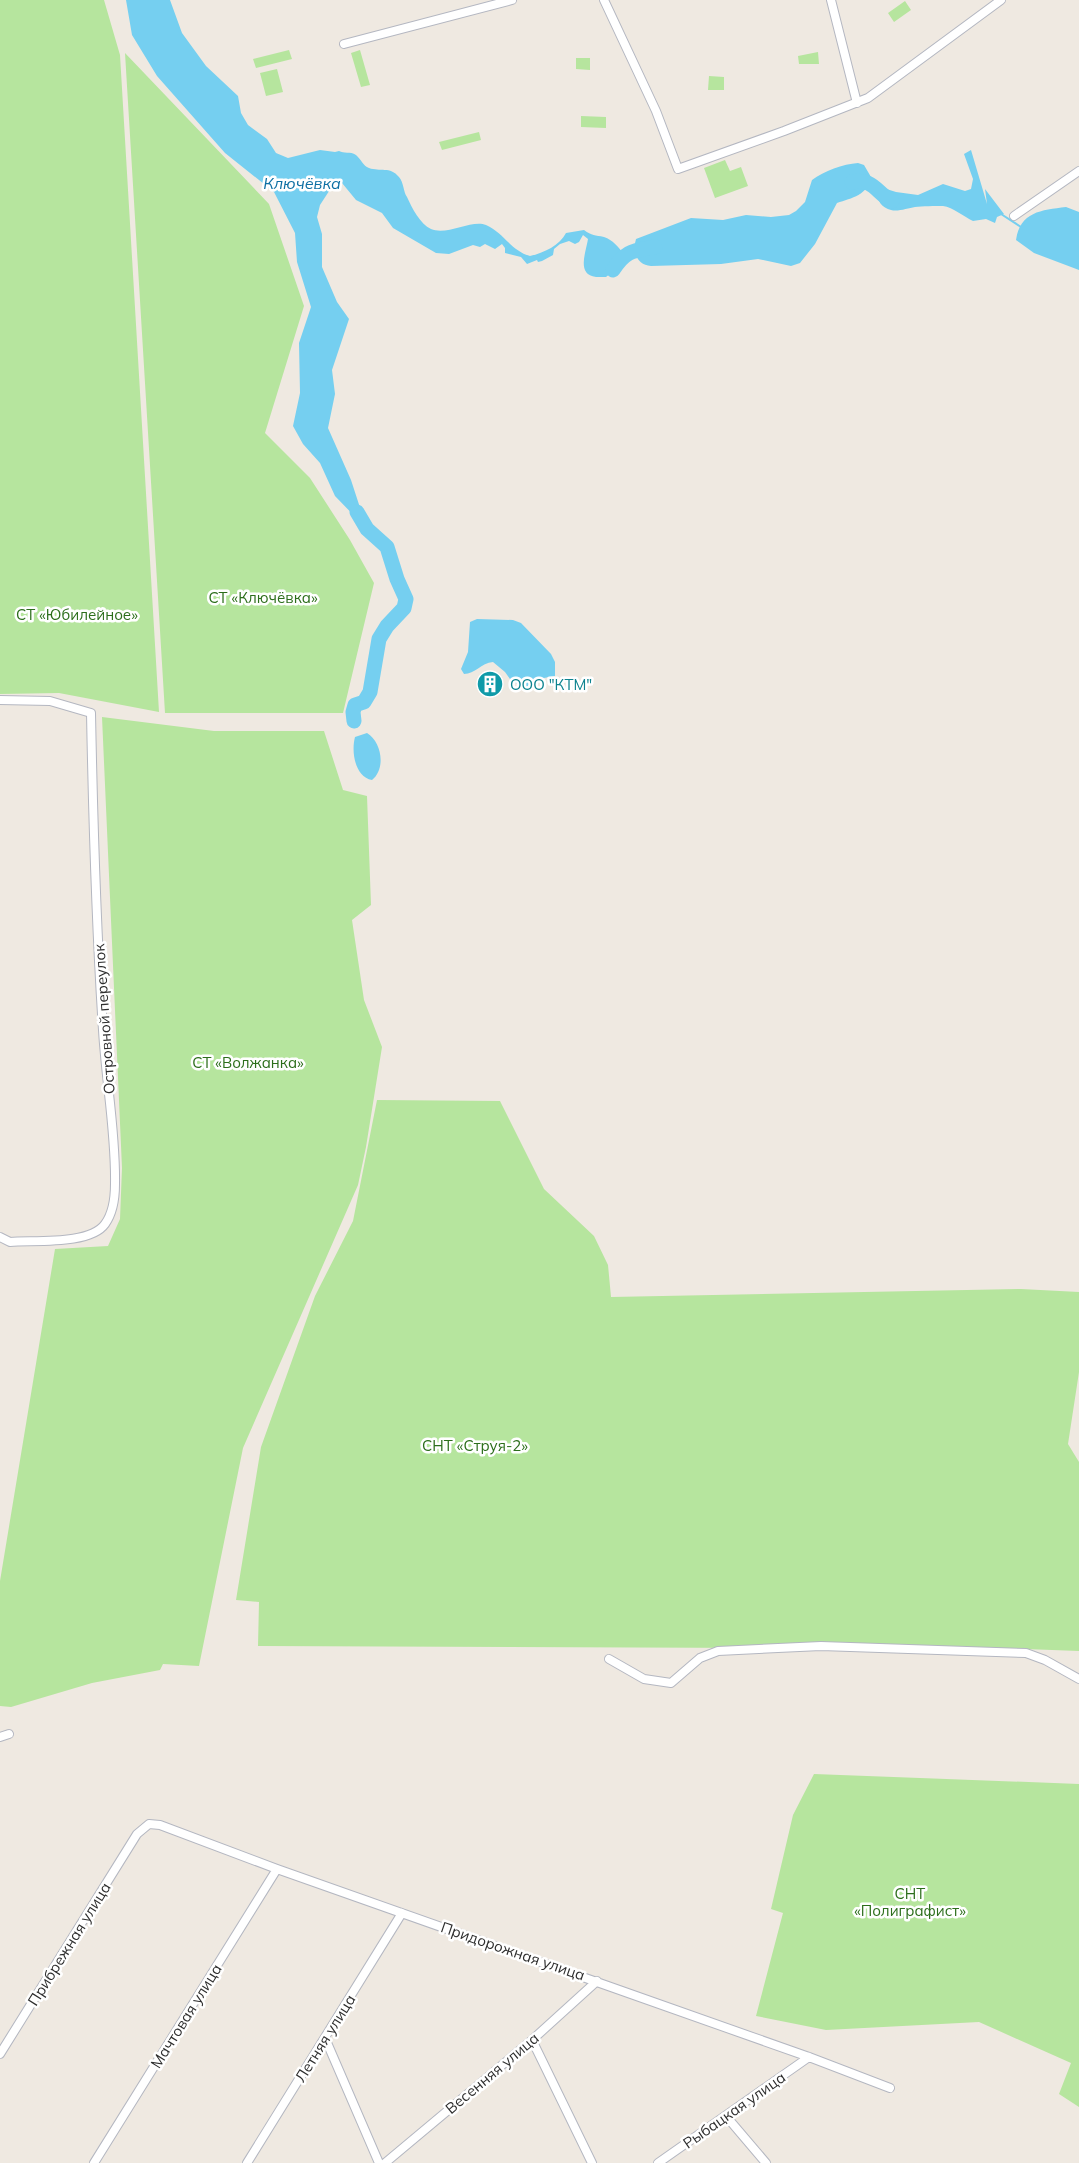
<svg xmlns="http://www.w3.org/2000/svg" width="1079" height="2163" font-family="Mulish,sans-serif">
  <rect width="100%" height="100%" fill="#efe9e1"/>
  <path fill="#b6e59e" d="M0 0H104L120 55 159 712 59 693 0 694Z
    M905 1 911 10 894 22 888 13Z
    M289 50 292 59 256 68 253 59Z
    M360 50 370 85 361 87 351 53Z
    M818 52 819 64H799L798 56Z
    M125 53 269 204 304 306 265 433 310 478 350 540 374 583 343 713H165Z
    M576 58H590V70L576 69Z
    M277 69 283 92 266 96 260 73Z
    M709 76 724 77V90H708Z
    M581 116 606 117V128L581 127Z
    M479 132 481 140 442 150 439 142Z
    M725 160 730 171 741 167 748 186 715 198 704 168Z
    M102 717 214 731H324L343 790 367 796 371 905 352 920 364 1000 382 1047 366 1147 358 1185 243 1448 199 1666 163 1664 160 1670 92 1683 11 1707 0 1706V1581L55 1249 108 1246 120 1219 122 1168Z
    M377 1100 500 1101 544 1189 594 1236 608 1265 611 1297 1021 1289 1079 1292V1372L1068 1444 1079 1462V1651L1025 1649 258 1646 259 1602 236 1600 261 1447 315 1296 353 1221Z
    M814 1774 1079 1784V2107L1059 2094 1071 2063 979 2022 826 2030 756 2016 783 1913 771 1909 793 1815Z"/>
  <path fill="#75cff0" d="M126 0H170L182 33 206 66 238 96 241 113 248 125 267 139 276 153 288 158 320 150 335 152 339 151C344 154 350 151 356 155 361 159 363 166 369 168 380 172 390 166 399 177 404 183 403 191 407 197 412 208 420 224 431 229 447 236 472 219 486 225 503 232 511 251 530 256 544 253 560 245 566 233L584 230C592 236 595 235 604 237 613 240 618 247 624 254L621 265 606 277C602 277 599 277 596 277 576 275 586 252 588 239L583 235 579 242 575 244 569 241 560 244 554 249 553 255 542 261 538 262 537 260 527 264 521 257 505 253V248L502 244 495 249 485 244 480 247 473 245 449 254 436 253 393 228 382 213 356 200 342 183 333 185 320 205 317 217 322 234V267L337 302 349 319 332 370 335 394 328 428 351 480 367 529 335 496 320 463 303 444 293 426 300 393 299 343 311 307 297 262 295 233 274 192 225 153 157 76 132 35Z
    M971 150 987 204 985 189 1004 214 997 217 995 223 986 219 973 221C964 217 953 207 943 206 935 206 922 206 915 207 908 208 898 212 891 210 881 208 875 198 877 188L880 187 896 192 918 195 943 184 965 191 971 189 973 179 964 154Z
    M858 163 864 165 871 177C868 195 852 198 837 203L815 244 800 263 791 266 758 259 721 264 651 266C637 265 632 252 636 239L691 218 723 220 746 215 771 217 789 215 796 211 805 202 812 180C824 171 843 164 858 163Z
    M1066 207 1079 212V270L1034 253 1016 240C1020 212 1041 210 1066 207Z
    M477 619 513 620 521 623 551 654 555 662V676L533 680 525 689 510 679 505 672 493 662C481 663 475 674 464 674L461 669 468 652 470 622Z
    M367 733C382 742 386 769 372 780 355 777 351 752 355 737Z"/>
  <g fill="none" stroke-linecap="round" stroke-linejoin="round">
    <path stroke="#75cff0" stroke-width="2" d="M1001 214 1021 227"/>
    <path stroke="#75cff0" stroke-width="15" d="M852 182C874 178 876 193 892 201
      M613 270C626 250 633 251 655 247
      M354 721 353 712 355 705 364 702 370 692 379 639 387 626 404 608 406 599 397 579 387 547 367 529 357 512"/>
    <defs>
      <path id="street" d="M604 0 656 111 678 169 784 131 868 98 1001 0
        M831 0 857 103
        M344 44 512 0
        M1014 216 1079 171
        M0 700 50 701 91 713C93 819 96 924 103 1030 106 1082 116 1133 115 1184 115 1197 113 1213 105 1224 90 1245 35 1240 10 1242L0 1237
        M609 1659 644 1679 671 1683 700 1658 718 1651 821 1646 1026 1653 1045 1660 1079 1679
        M0 1737 9 1734
        M325 2038 379 2163
        M532 2040 592 2163
        M0 2054 137 1834 149 1824 160 1825 277 1869 809 2057 890 2088
        M726 2116 766 2163
        M94 2163 277 1869
        M247 2163 402 1913
        M385 2163 532 2040 597 1981
        M658 2163 809 2057"/>
    </defs>
    <use href="#street" stroke="#b4b7c1" stroke-width="10"/>
    <use href="#street" stroke="#fff" stroke-width="8"/>
  </g>
  <defs>
    <symbol id="building-disc" viewBox="-11 -11 22 22"><circle r="9.5" fill="#0f9aa8" stroke="#fff"/><path d="M-4-6H4V6H1V3H-1V6H-4ZM-2.5-4.3h1.7v1.8h-1.7ZM.8-4.3h1.7v1.8H.8ZM-2.5-1h1.7V.8h-1.7ZM.8-1h1.7V.8H.8Z" fill="#fff"/></symbol>
  </defs>
  <g fill-rule="evenodd">
    <use href="#building-disc" x="475" y="669" width="30" height="30"/>
  </g>
  <g text-anchor="middle" dominant-baseline="central" stroke-width="5" stroke-linejoin="round" paint-order="stroke">
    <g font-size="15" fill="#2c6e1b" stroke="#fff">
      <text x="263" y="597">СТ «Ключёвка»</text>
      <text x="77" y="614">СТ «Юбилейное»</text>
      <text x="248" y="1062">СТ «Волжанка»</text>
      <text x="475" y="1445">СНТ «Струя-2»</text>
      <text x="910" y="1893">СНТ<tspan x="910" dy="17">«Полиграфист»</tspan></text>
    </g>
    <g font-size="15" fill="#0d838f" stroke="#fff" text-anchor="start">
      <text x="510" y="684">ООО "КТМ"</text>
    </g>
    <g font-size="15" fill="#2e2e2e" stroke="#fff">
      <text transform="translate(104 1019) rotate(-94)">Островной переулок</text>
      <text transform="translate(69 1944) rotate(-58)">Прибрежная улица</text>
      <text transform="translate(513 1951) rotate(19)">Придорожная улица</text>
      <text transform="translate(186 2016) rotate(-58)">Мачтовая улица</text>
      <text transform="translate(325 2038) rotate(-58)">Летняя улица</text>
      <text transform="translate(492 2073) rotate(-40)">Весенняя улица</text>
      <text transform="translate(734 2110) rotate(-35)">Рыбацкая улица</text>
    </g>
    <g font-size="16" font-style="italic" fill="#0d6fa3" stroke="#fff">
      <text x="302" y="183">Ключёвка</text>
    </g>
  </g>
</svg>
